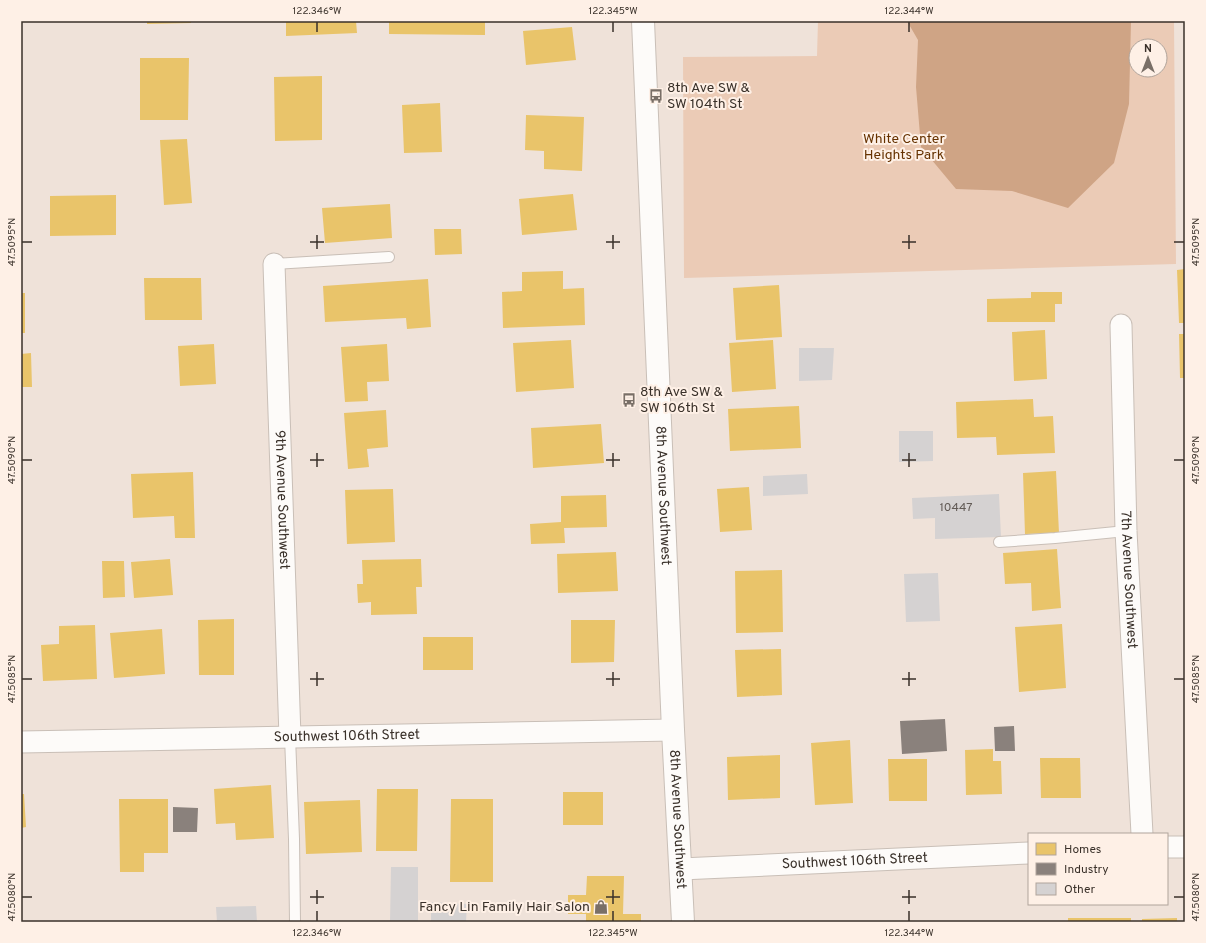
<svg xmlns="http://www.w3.org/2000/svg" width="1206" height="943" font-family="Overpass,sans-serif">
  <rect width="100%" height="100%" fill="#efe2d9"/>
  <path fill="#ebcbb6" fill-rule="evenodd" d="M818 21H1174L1176 264 684 278 683 57 817 56ZM1136 46H1160V70H1136Z"/>
  <path fill="#cfa485" d="M907 21H1131L1129 104 1114 163 1068 208 1012 191 956 189 921 147 916 87 918 40Z"/>
  <path fill="#e9c46a" d="M147 21H191V23L147 24Z
    M286 21H356L357 33 286 36Z
    M389 21H485V35L389 34Z
    M572 27 576 60 526 65 523 31Z
    M140 58H189L188 120H140Z
    M322 76V140L275 141 274 77Z
    M440 103 442 152 404 153 402 105Z
    M526 115 584 117 582 171 544 169V151L525 150Z
    M187 139 192 203 164 205 160 140Z
    M573 194 577 230 522 235 519 199Z
    M116 195V235L50 236V196Z
    M390 204 392 238 325 243 322 208Z
    M434 229H461L462 254 435 255Z
    M1185 269V323H1179L1177 270Z
    M563 271V289L584 288 585 325 503 328 502 292 522 291V272Z
    M144 278H201L202 320H145Z
    M428 279 431 327 407 329 406 318 325 322 323 286Z
    M779 285 782 337 736 340 733 288Z
    M1031 292H1062V304H1055V322H987V299L1031 298Z
    M21 293H25V333H21Z
    M1045 330 1047 379 1014 381 1012 332Z
    M1179 334H1185V378H1180Z
    M571 340 574 388 516 392 513 343Z
    M773 340 776 389 732 392 729 343Z
    M214 344 216 384 180 386 178 346Z
    M387 344 389 381 367 382 368 401 345 402 341 347Z
    M31 353 32 387H21V354Z
    M1033 399 1034 417 1053 416 1055 453 997 455 996 437 957 438 956 402Z
    M799 406 801 448 730 451 728 409Z
    M386 410 388 447 367 449 369 467 348 469 344 413Z
    M601 424 604 463 533 468 531 428Z
    M1056 471 1059 533 1025 534 1023 473Z
    M193 472 195 538H175L174 516 133 518 131 474Z
    M749 487 752 530 720 532 717 489Z
    M393 489 395 542 347 544 345 490Z
    M606 495 607 527 564 528 565 543 531 544 530 524 561 522V496Z
    M1057 549 1061 608 1032 611 1031 583 1005 584 1003 553Z
    M616 552 618 591 558 593 557 554Z
    M170 559 173 595 134 598 131 562Z
    M421 559 422 587H416L417 614 371 615V602L358 603 357 584H363L362 560Z
    M102 561H124L125 597 103 598Z
    M782 570 783 632 736 633 735 571Z
    M234 619V675H199L198 620Z
    M571 620H615L614 662 571 663Z
    M1062 624 1066 688 1019 692 1015 627Z
    M95 625 97 679 43 681 41 645 59 644V626Z
    M162 629 165 674 114 678 110 633Z
    M423 637H473V670H423Z
    M781 649 782 695 737 697 735 650Z
    M850 740 853 803 815 805 811 743Z
    M993 749V761H1001L1002 794 966 795 965 750Z
    M780 755V798L728 800 727 757Z
    M1040 758H1080L1081 798H1041Z
    M888 759H927V801H889Z
    M271 785 274 838 236 840 235 823 216 824 214 789Z
    M377 789H418L417 851H376Z
    M563 792H603V825H563Z
    M21 794H24L26 827 21 828Z
    M119 799H168V853H144V872H120Z
    M451 799H493V882H450Z
    M360 800 362 852 306 854 304 802Z
    M587 876H624L623 914H641V922H586V914H568V895H586Z
    M1068 918H1131V922H1068Z
    M1177 918V922H1142V919Z"/>
  <path fill="#8a817c" d="M945 719 947 751 902 754 900 721Z
    M1014 726 1015 751H995L994 727Z
    M173 807 198 808 197 832H173Z"/>
  <path fill="#d5d2d2" d="M799 348H834L832 380 799 381Z
    M899 431H933V461L899 462Z
    M807 474 808 494 763 496V476Z
    M999 494 1001 537 935 539V518L913 519 912 498Z
    M938 573 940 621 906 622 904 574Z
    M391 867H418V922H390Z
    M431 902 467 904 466 922H431Z
    M256 906 257 922H217L216 907Z"/>
  <g fill="none" stroke-linecap="round" stroke-linejoin="round">
    <defs>
      <path id="lane" d="M274 264 389 257
        M999 542 1055 538 1126 531
        M290 737 294 839 295 922"/>
      <g id="street">
        <path id="s1" d="M274 264 290 737"/>
        <path id="s2" d="M1121 325 1126 531 1142 834"/>
        <path id="s3" d="M21 742 673 730"/>
        <path d="M1167 847H1185"/>
        <path id="s4" d="M681 869 1029 853"/>
      </g>
      <g id="secondary">
        <path id="s5" d="M643 21 673 730 683 922"/>
      </g>
    </defs>
    <use href="#lane" stroke="#c9bfb7" stroke-width="12"/>
    <use href="#street" stroke="#c9bfb7" stroke-width="23"/>
    <use href="#secondary" stroke="#c9bfb7" stroke-width="24"/>
    <use href="#lane" stroke="#fdfbf9" stroke-width="10"/>
    <use href="#street" stroke="#fdfbf9" stroke-width="21"/>
    <use href="#secondary" stroke="#fdfbf9" stroke-width="22"/>
  </g>
  <path fill="none" stroke="#3a312a" stroke-width="1.5" d="M317 22V32M613 22V32M909 22V32M317 235V249M613 235V249M909 235V249M22 242H32M310 242H324M606 242H620M902 242H916M1174 242H1184M317 453V467M613 453V467M909 453V467M22 460H32M310 460H324M606 460H620M902 460H916M1174 460H1184M317 672V686M613 672V686M909 672V686M22 679H32M310 679H324M606 679H620M902 679H916M1174 679H1184M317 890V904M613 890V904M909 890V904M22 897H32M310 897H324M606 897H620M902 897H916M1174 897H1184M317 911V921M613 911V921M909 911V921"/>
  <defs>
    <symbol id="bus-bare" viewBox="-9 -9 18 18"><path d="M-5-6H5V4H4V6H2V4H-2V6H-4V4H-5ZM-3.5-4V0h7V-4ZM-3.5 1.2v1.5H-2V1.2ZM2 1.2v1.5H3.5V1.2Z" fill="#796f67" stroke="#fef0e6" stroke-width="2.5" paint-order="stroke"/></symbol>
    <symbol id="shop-bare" viewBox="-9 -9 18 18"><path d="M-5-2.5h2.3a2.7 3.5 0 0 1 5.4 0H5L5.5 6h-11ZM-1.5-2.5h3a1.5 2.3 0 0 0-3 0Z" fill="#796f67" stroke="#fef0e6" stroke-width="2.5" paint-order="stroke"/></symbol>
  </defs>
  <g fill-rule="evenodd">
    <use href="#bus-bare" x="646" y="86" width="20" height="20"/>
    <use href="#bus-bare" x="619" y="390" width="20" height="20"/>
    <use href="#shop-bare" x="591" y="897" width="20" height="20"/>
  </g>
  <g text-anchor="middle" dominant-baseline="central" stroke-width="4" stroke-linejoin="round" paint-order="stroke">
    <g font-size="12" fill="#625b56">
      <text x="956" y="508">10447</text>
    </g>
    <g font-size="14" fill="#3a312a" stroke="#fef0e6" text-anchor="start">
      <text x="667" y="88">8th Ave SW &amp;<tspan x="667" dy="16">SW 104th St</tspan></text>
      <text x="640" y="392">8th Ave SW &amp;<tspan x="640" dy="16">SW 106th St</tspan></text>
      <text x="590" y="907" text-anchor="end">Fancy Lin Family Hair Salon</text>
    </g>
    <g font-size="14" fill="#663200" stroke="#fef0e6">
      <text x="904" y="139">White Center<tspan x="904" dy="16">Heights Park</tspan></text>
    </g>
    <g font-size="14" fill="#3a312a" stroke="#fef0e6">
      <text stroke="none"><textPath href="#s5" startOffset="475">8th Avenue Southwest</textPath></text>
      <text stroke="none"><textPath href="#s1" startOffset="236">9th Avenue Southwest</textPath></text>
      <text stroke="none"><textPath href="#s2" startOffset="255">7th Avenue Southwest</textPath></text>
      <text stroke="none"><textPath href="#s3" startOffset="326">Southwest 106th Street</textPath></text>
      <text stroke="none"><textPath href="#s5" startOffset="799">8th Avenue Southwest</textPath></text>
      <text stroke="none"><textPath href="#s4" startOffset="174">Southwest 106th Street</textPath></text>
    </g>
  </g>
  <rect width="1206" height="943" fill="none" stroke="#fef0e6" stroke-width="44"/>
  <rect x="1028" y="833" width="140" height="72" fill="#fef0e6" stroke="#b0a49b"/>
  <rect x="1036" y="843" width="20" height="12" fill="#e9c46a" stroke="#b0a49b"/>
  <text x="1064" y="853" font-size="12" fill="#3a312a">Homes</text>
  <rect x="1036" y="863" width="20" height="12" fill="#8a817c" stroke="#b0a49b"/>
  <text x="1064" y="873" font-size="12" fill="#3a312a">Industry</text>
  <rect x="1036" y="883" width="20" height="12" fill="#d5d2d2" stroke="#b0a49b"/>
  <text x="1064" y="893" font-size="12" fill="#3a312a">Other</text>
  <g transform="translate(1148 58)"><circle r="19" fill="#fef0e6" stroke="#b0a49b"/>
  <path d="M0-3L7 15L0 10L-7 15Z" fill="#796f67"/>
  <text y="-6" font-size="11" font-weight="bold" text-anchor="middle" fill="#3a312a">N</text>
  </g>
  <rect x="22" y="22" width="1162" height="899" fill="none" stroke="#3a312a" stroke-width="1.5"/>
  <g font-size="10" text-anchor="middle" fill="#3a312a">
    <text x="317" y="14">122.346°W</text>
    <text x="613" y="14">122.345°W</text>
    <text x="909" y="14">122.344°W</text>
    <text transform="translate(11 242) rotate(-90)" y="4">47.5095°N</text>
    <text transform="translate(1195 242) rotate(-90)" y="4">47.5095°N</text>
    <text transform="translate(11 460) rotate(-90)" y="4">47.5090°N</text>
    <text transform="translate(1195 460) rotate(-90)" y="4">47.5090°N</text>
    <text transform="translate(11 679) rotate(-90)" y="4">47.5085°N</text>
    <text transform="translate(1195 679) rotate(-90)" y="4">47.5085°N</text>
    <text transform="translate(11 897) rotate(-90)" y="4">47.5080°N</text>
    <text transform="translate(1195 897) rotate(-90)" y="4">47.5080°N</text>
    <text x="317" y="936">122.346°W</text>
    <text x="613" y="936">122.345°W</text>
    <text x="909" y="936">122.344°W</text>
  </g>
</svg>
